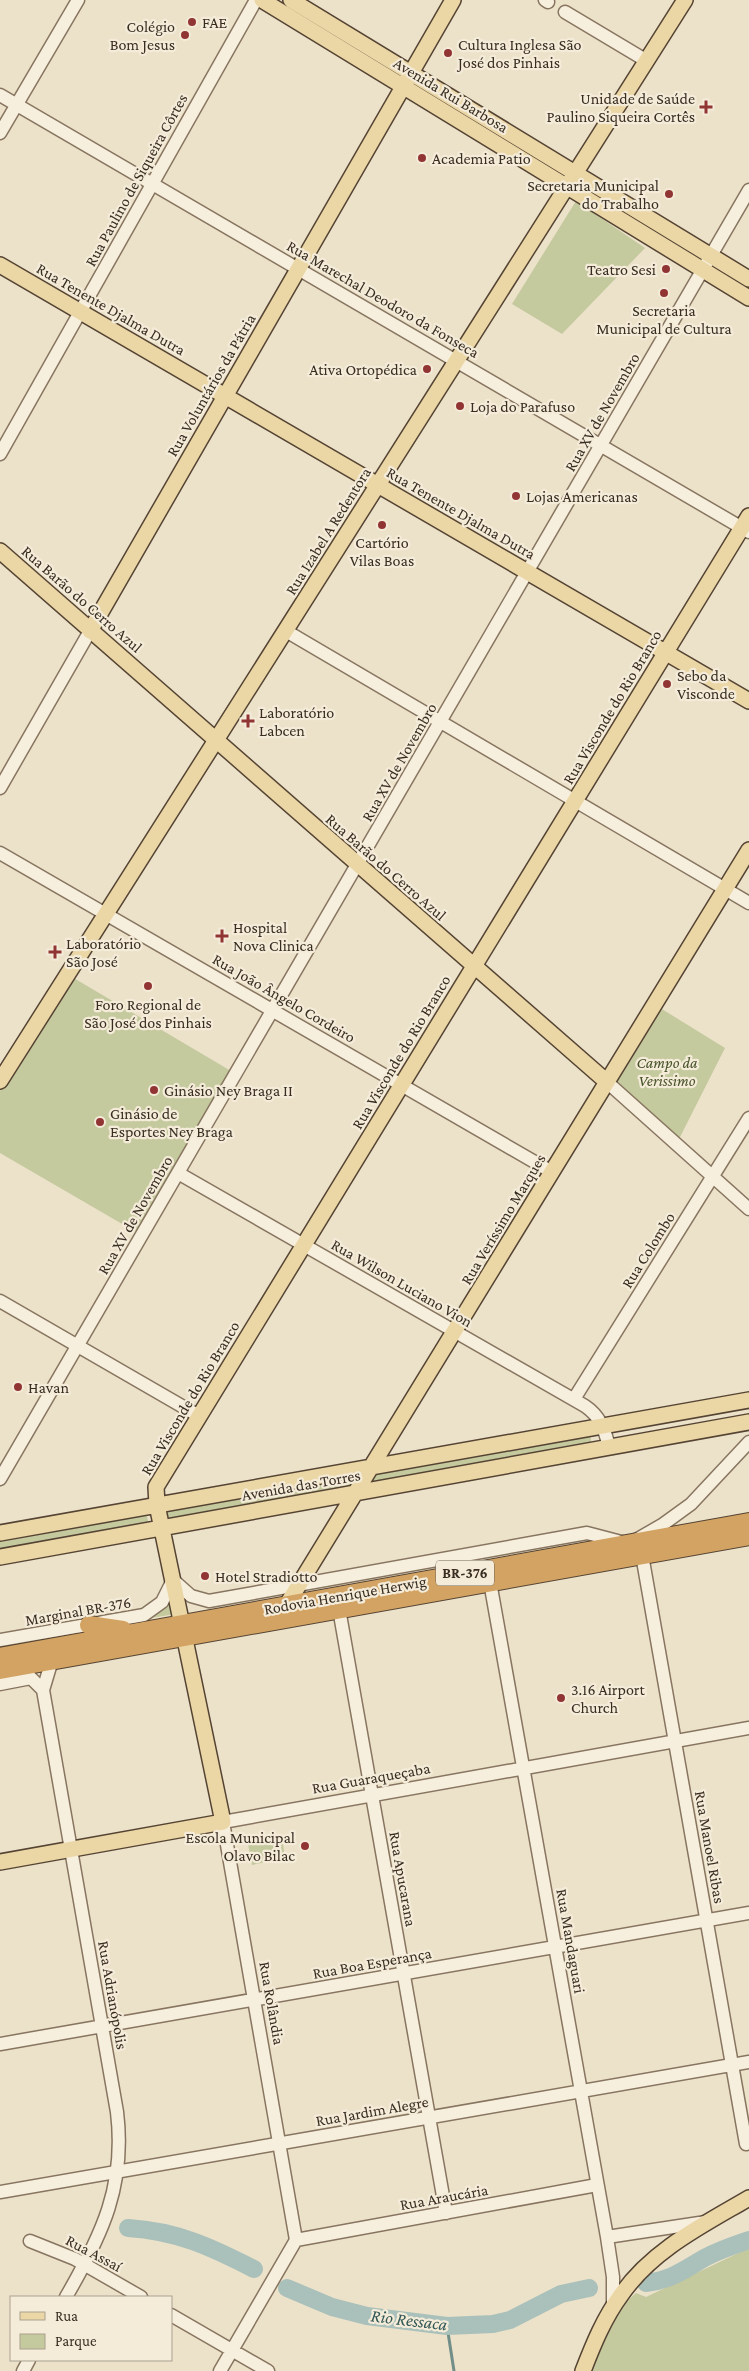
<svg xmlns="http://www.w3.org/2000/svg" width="749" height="2371" font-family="'Crimson Pro',serif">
  <rect width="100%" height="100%" fill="#ece2ca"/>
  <path fill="#c4c99e" d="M576 201 645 248 562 334 512 304Z
    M72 977 231 1071 136 1232 0 1153V1091Z
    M657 1006 725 1048 678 1141 612 1082Z
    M590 1435 592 1445 370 1485 373 1471Z
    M357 1474 352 1489 168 1522 165 1508Z
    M146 1513 149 1524 0 1551V1539Z
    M169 1599 175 1614 151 1618 160 1611Z
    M282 1837 285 1858 252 1865 248 1844Z
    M749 2248V2371H592L616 2311 636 2293 646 2297Z"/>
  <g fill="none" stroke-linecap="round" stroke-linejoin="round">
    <path stroke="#718f88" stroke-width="3" d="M447 2326 454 2371"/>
    <path stroke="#aac0ba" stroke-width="18" d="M128 2228C177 2231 211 2247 254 2269
      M646 2283C670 2280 681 2272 701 2260 716 2251 732 2246 749 2240
      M287 2288 332 2307 367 2316 447 2326 493 2324 510 2320 561 2294 589 2288"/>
    <defs>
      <path id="minor" d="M545 0 548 2
        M565 12 647 61
        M0 95 749 532
        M0 133 78 0
        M0 454 256 0
        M286 631 749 903
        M0 788 90 631
        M0 853 552 1172
        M607 1082 749 1209
        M178 1173 585 1406C600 1416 605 1430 609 1447
        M0 1301 199 1416
        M574 1399 749 1118
        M0 1479 749 190
        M642 1555 746 2144
        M490 1582 607 2237 613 2277V2306
        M339 1609 446 2213
        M0 1640 144 1615 162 1602 173 1580 191 1596 209 1601 587 1533 629 1544 662 1525 691 1504 749 1442
        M52 1660 43 1690 117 2112C126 2185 102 2235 66 2297
        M19 1666 43 1690
        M0 1684 31 1678
        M0 2044 749 1913
        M0 2192 749 2062
        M607 2237 706 2222
        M296 2240 597 2185
        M30 2241 75 2259 141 2297
        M171 2315 268 2371
        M23 2371 29 2360
        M220 2371 296 2240 223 1822 749 1728"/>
      <path id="major" d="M262 0 749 298
        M291 0 749 279
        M0 265 749 701
        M0 551 607 1082
        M90 631 453 0
        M0 1081 685 0
        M0 1533 749 1400
        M0 1557 749 1422
        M286 1606 749 850
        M0 1862 223 1822 157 1505 156 1487 749 516
        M583 2371C593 2345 604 2318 621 2295 652 2250 703 2225 749 2198"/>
      <path id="highway" d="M89 1625 123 1630
        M0 1657 749 1522
        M0 1670 749 1536"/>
    </defs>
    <use href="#minor" stroke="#877560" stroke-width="15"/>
    <use href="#major" stroke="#543" stroke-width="18"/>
    <use href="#highway" stroke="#543" stroke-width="20"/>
    <use href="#minor" stroke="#f7efdd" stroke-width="12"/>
    <use href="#major" stroke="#ebd6a6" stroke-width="15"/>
    <use href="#highway" stroke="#d3a363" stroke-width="18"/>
  </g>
  <g fill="#913534" stroke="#f4ecd9" stroke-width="2">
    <circle cx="192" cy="22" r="5"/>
    <circle cx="185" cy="35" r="5"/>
    <circle cx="448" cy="53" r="5"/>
    <path d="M703.5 99.5h5v5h5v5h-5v5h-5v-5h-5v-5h5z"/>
    <circle cx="422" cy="158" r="5"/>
    <circle cx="669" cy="194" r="5"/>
    <circle cx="666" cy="269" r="5"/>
    <circle cx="664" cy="293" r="5"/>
    <circle cx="427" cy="369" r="5"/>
    <circle cx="460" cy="406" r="5"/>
    <circle cx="516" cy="496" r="5"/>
    <circle cx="382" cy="525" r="5"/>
    <circle cx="667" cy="684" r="5"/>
    <path d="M245.5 713.5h5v5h5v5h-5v5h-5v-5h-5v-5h5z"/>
    <path d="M219.5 928.5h5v5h5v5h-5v5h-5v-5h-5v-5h5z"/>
    <path d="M52.5 944.5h5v5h5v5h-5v5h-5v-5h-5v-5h5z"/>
    <circle cx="148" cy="986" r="5"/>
    <circle cx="154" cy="1090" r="5"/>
    <circle cx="100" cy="1122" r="5"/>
    <circle cx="18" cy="1387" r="5"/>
    <circle cx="205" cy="1576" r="5"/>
    <circle cx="561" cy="1698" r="5"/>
    <circle cx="305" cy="1846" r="5"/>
  </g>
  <g text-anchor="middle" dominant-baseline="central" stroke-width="4.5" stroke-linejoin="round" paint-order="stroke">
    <rect fill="#f4ecd9" stroke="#716659" stroke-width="1" x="436" y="1560.5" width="58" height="25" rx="4"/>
    <g font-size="15" font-weight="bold" fill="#392d22">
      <text x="465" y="1573">BR-376</text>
    </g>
    <g font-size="16" fill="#392d22" stroke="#f4ecd9" text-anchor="start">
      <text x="202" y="22">FAE</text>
      <text x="175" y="26" text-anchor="end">Colégio<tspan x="175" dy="18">Bom Jesus</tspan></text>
      <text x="458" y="44">Cultura Inglesa São<tspan x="458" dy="18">José dos Pinhais</tspan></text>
      <text x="695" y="98" text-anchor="end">Unidade de Saúde<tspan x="695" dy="18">Paulino Siqueira Cortês</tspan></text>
      <text x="432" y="158">Academia Patio</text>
      <text x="659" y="185" text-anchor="end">Secretaria Municipal<tspan x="659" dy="18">do Trabalho</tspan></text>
      <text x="656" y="269" text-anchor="end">Teatro Sesi</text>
      <text x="664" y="310" text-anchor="middle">Secretaria<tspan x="664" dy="18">Municipal de Cultura</tspan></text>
      <text x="417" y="369" text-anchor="end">Ativa Ortopédica</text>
      <text x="470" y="406">Loja do Parafuso</text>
      <text x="526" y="496">Lojas Americanas</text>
      <text x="382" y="542" text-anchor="middle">Cartório<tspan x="382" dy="18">Vilas Boas</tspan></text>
      <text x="677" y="675">Sebo da<tspan x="677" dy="18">Visconde</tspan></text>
      <text x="259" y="712">Laboratório<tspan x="259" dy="18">Labcen</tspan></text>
      <text x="233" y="927">Hospital<tspan x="233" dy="18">Nova Clinica</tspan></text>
      <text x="66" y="943">Laboratório<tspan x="66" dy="18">São José</tspan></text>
      <text x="148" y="1004" text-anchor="middle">Foro Regional de<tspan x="148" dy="18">São José dos Pinhais</tspan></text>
      <text x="164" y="1090">Ginásio Ney Braga II</text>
      <text x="110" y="1113">Ginásio de<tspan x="110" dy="18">Esportes Ney Braga</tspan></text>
      <text x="28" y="1387">Havan</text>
      <text x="215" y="1576">Hotel Stradiotto</text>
      <text x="571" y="1689">3.16 Airport<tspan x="571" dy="18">Church</tspan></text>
      <text x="295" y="1837" text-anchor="end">Escola Municipal<tspan x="295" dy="18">Olavo Bilac</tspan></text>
    </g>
    <g font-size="16" fill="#392d22" stroke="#f4ecd9">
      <text transform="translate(451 95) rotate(31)">Avenida Rui Barbosa</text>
      <text transform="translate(136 180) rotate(-61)">Rua Paulino de Siqueira Côrtes</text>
      <text transform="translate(383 299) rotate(30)">Rua Marechal Deodoro da Fonseca</text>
      <text transform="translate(111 309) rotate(30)">Rua Tenente Djalma Dutra</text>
      <text transform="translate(211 385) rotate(-60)">Rua Voluntários da Pátria</text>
      <text transform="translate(602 412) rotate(-60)">Rua XV de Novembro</text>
      <text transform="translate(461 513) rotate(30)">Rua Tenente Djalma Dutra</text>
      <text transform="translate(328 531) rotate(-58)">Rua Izabel A Redentora</text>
      <text transform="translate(82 599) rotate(41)">Rua Barão do Cerro Azul</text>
      <text transform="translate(612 707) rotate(-59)">Rua Visconde do Rio Branco</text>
      <text transform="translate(399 762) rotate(-60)">Rua XV de Novembro</text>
      <text transform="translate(386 867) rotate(41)">Rua Barão do Cerro Azul</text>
      <text transform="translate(284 998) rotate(30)">Rua João Ângelo Cordeiro</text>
      <text transform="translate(401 1052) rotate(-59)">Rua Visconde do Rio Branco</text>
      <text transform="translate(135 1215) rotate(-60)">Rua XV de Novembro</text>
      <text transform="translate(503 1219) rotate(-59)">Rua Veríssimo Marques</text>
      <text transform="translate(648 1250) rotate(-58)">Rua Colombo</text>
      <text transform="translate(402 1283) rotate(30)">Rua Wilson Luciano Vion</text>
      <text transform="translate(190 1398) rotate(-59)">Rua Visconde do Rio Branco</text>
      <text transform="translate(301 1485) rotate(-10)">Avenida das Torres</text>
      <text transform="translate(345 1595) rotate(-10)">Rodovia Henrique Herwig</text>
      <text transform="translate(78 1611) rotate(-10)">Marginal BR-376</text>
      <text transform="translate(371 1778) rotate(-10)">Rua Guaraqueçaba</text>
      <text transform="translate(710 1847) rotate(80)">Rua Manoel Ribas</text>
      <text transform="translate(403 1879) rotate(80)">Rua Apucarana</text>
      <text transform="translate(571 1941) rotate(80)">Rua Mandaguari</text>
      <text transform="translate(372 1963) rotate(-10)">Rua Boa Esperança</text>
      <text transform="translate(113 1995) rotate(80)">Rua Adrianópolis</text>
      <text transform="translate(272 2003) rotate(80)">Rua Rolândia</text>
      <text transform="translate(372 2111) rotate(-10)">Rua Jardim Alegre</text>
      <text transform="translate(444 2197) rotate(-10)">Rua Araucária</text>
      <text transform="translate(94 2253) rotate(28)">Rua Assaí</text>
    </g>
    <g font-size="16" font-style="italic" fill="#48532a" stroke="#f4ecd9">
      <text x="667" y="1062">Campo da<tspan x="667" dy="18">Verissimo</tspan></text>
    </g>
    <g font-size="18" font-style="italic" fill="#325755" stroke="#f4ecd9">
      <text transform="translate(409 2320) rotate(7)">Rio Ressaca</text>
    </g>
  </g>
  <rect x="10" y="2296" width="162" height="65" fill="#f4ecd9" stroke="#a9a090"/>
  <rect x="20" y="2312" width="25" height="8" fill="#ebd6a6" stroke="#a9a090"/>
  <text x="55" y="2321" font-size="15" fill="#392d22">Rua</text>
  <rect x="20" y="2334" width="25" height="15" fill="#c4c99e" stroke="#a9a090"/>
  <text x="55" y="2346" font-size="15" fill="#392d22">Parque</text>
</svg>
